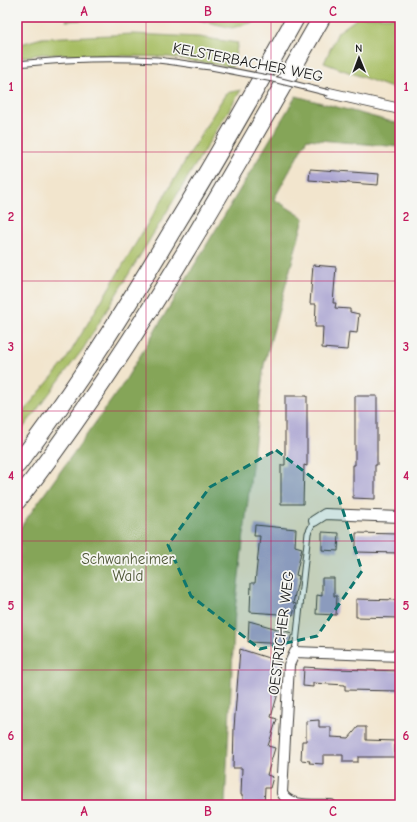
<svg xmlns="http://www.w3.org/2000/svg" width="417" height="822" font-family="'Comic Neue',sans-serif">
  <rect width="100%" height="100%" fill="#f6f6f2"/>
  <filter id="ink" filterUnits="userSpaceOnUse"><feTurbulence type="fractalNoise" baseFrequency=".025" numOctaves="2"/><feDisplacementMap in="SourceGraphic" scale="8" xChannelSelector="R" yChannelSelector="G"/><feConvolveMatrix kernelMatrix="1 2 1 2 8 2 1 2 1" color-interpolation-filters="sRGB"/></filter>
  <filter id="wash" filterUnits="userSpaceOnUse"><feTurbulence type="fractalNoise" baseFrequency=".012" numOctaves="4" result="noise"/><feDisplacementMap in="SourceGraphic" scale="16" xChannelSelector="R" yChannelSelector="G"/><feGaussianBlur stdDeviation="0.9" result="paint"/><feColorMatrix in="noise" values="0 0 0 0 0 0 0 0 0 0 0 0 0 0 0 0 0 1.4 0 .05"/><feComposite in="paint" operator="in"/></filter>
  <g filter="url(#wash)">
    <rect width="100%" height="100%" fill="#f2e5cd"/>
    <path fill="#a7be63" stroke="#626d40" d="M68 17H96L95 19 66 21Z
      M200 17H273L232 28 199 20Z
      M359 17H400V91L324 63 338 32Z
      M133 34 199 37 238 43 232 67 168 57 41 54 17 58V45L42 38Z
      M241 90 83 349 17 436V419L64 363 226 93Z"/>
    <path fill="#85a559" stroke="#50603a" d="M296 96 400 124V147L307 139 274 199 304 218 264 365 235 610 225 805H17V532L123 384Z"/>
    <g id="blocks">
      <path fill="#aaa4d1" d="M310 169 379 174 378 185 309 180Z
        M313 265 336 267 333 303H336L335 308 350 309V312L359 314 357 333 349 332 347 350 322 348 323 327H315L316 304H310Z
        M285 396H307V466L304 465 303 504H281V465H285Z
        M355 396H377V465H375V499L353 498V465H355Z
        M255 525 296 529 295 546 302 548 296 575 299 576 293 603 296 604 293 615 250 612 251 583H255L260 536H254Z
        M322 532 339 533 338 551 322 550Z
        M356 533 399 534V553L356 552Z
        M322 578H334V596H337L336 615 316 614 317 595 322 596Z
        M356 599 400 600V618L356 617Z
        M249 621 292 633 289 644 248 642Z
        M240 649 281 662 273 689 279 690 271 717 277 719 268 746 275 748 267 775 273 777 270 788H265L264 805H243V795H241L242 768H233L234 728Z
        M304 667 336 669 400 671V691L345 690V685L313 683V687L303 686Z
        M319 720V727H331V737L349 738 358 727H366V740L395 741V757H358V762H343V755H323V764L309 763 310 761 301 760 302 741H306V721Z"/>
    </g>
  </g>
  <g filter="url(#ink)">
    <use href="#blocks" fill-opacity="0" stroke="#3c3a37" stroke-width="1"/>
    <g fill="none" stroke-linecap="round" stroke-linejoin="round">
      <defs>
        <path id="service" d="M17 64C64 59 110 57 157 60 175 62 193 65 211 67
          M295 652 308 533 314 521"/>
        <path id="minor" d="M329 93 400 109
          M314 521 325 514 400 517
          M331 805C316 804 289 808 282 793L289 665 295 652 400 656"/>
        <path id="trunk" d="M17 465C77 388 128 305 178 221 219 154 258 85 296 17
          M17 501C134 350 227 183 322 17"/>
      </defs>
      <use href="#service" stroke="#3c3a37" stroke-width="7"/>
      <use href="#minor" stroke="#3c3a37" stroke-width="12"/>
      <use href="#trunk" stroke="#3c3a37" stroke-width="19"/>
      <use href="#service" stroke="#fff" stroke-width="5"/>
      <use href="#minor" stroke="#fff" stroke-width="10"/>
      <use href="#trunk" stroke="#fff" stroke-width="17"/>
      <defs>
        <path id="service-bridge" d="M211 67 273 79 329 93"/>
      </defs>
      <use href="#service-bridge" stroke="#3c3a37" stroke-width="7" stroke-linecap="butt"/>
      <use href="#service-bridge" stroke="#fff" stroke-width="5"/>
    </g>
  </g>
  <path fill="#0f766e" fill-opacity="0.2" stroke="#0f766e" stroke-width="3" stroke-dasharray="8 5" stroke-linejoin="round" d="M276 450 339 498 362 571 317 636 260 649 191 596 168 545 210 487Z"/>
  <path fill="none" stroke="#c2185b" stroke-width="1" stroke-opacity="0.55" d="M146 17V805M271 17V805M17 152H400M17 281H400M17 411H400M17 541H400M17 670H400"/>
  <g text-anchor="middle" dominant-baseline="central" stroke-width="3.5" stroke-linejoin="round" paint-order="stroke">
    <g font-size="15" fill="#1c1c1c" stroke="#f6f6f2">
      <text transform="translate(248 62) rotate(11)">KELSTERBACHER WEG</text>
      <text transform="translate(281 633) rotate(-83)">OESTRICHER WEG</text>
    </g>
    <g font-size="15" fill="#4d5535" stroke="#f6f6f2">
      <text x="128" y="559">Schwanheimer<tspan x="128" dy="17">Wald</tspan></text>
    </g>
  </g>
  <rect width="417" height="822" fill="none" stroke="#f6f6f2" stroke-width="44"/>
  <g transform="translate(359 58) rotate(359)" stroke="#f6f6f2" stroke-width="3" paint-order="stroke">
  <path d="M0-3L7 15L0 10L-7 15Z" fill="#1c1c1c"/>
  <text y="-6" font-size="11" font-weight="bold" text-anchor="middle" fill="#1c1c1c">N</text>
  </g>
  <rect x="22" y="22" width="373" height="778" fill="none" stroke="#c2185b" stroke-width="1.5"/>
  <g font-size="13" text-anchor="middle" font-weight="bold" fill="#c2185b">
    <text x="84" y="16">A</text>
    <text x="208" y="16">B</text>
    <text x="333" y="16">C</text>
    <text x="11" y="91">1</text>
    <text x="406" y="91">1</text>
    <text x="11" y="221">2</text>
    <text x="406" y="221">2</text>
    <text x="11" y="351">3</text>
    <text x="406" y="351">3</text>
    <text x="11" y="480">4</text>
    <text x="406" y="480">4</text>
    <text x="11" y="610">5</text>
    <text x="406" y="610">5</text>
    <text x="11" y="740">6</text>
    <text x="406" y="740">6</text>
    <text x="84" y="816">A</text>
    <text x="208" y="816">B</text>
    <text x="333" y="816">C</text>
  </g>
</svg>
